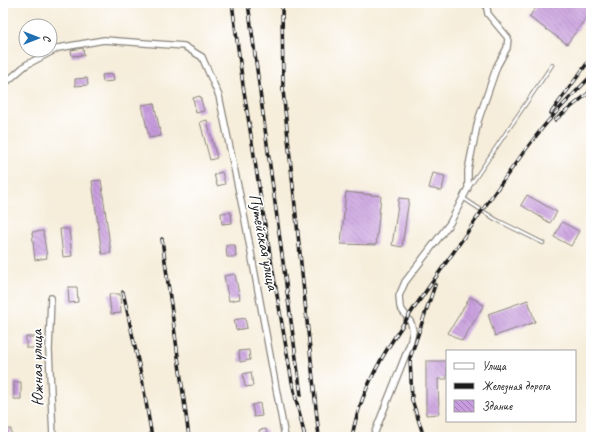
<svg xmlns="http://www.w3.org/2000/svg" width="594" height="440" font-family="Caveat,sans-serif">
  <defs>
    <pattern id="building-back-hatch" width="6" height="6" patternUnits="userSpaceOnUse"><rect width="6" height="6" fill="#c79bdd"/><path d="M-1 5l2 2M0 0l6 6M5-1l2 2" fill="none" stroke="#a17eb2"/></pattern>
  </defs>
  <rect width="100%" height="100%" fill="#fff"/>
  <filter id="ink" filterUnits="userSpaceOnUse"><feTurbulence type="fractalNoise" baseFrequency=".025" numOctaves="2"/><feDisplacementMap in="SourceGraphic" scale="8" xChannelSelector="R" yChannelSelector="G"/><feConvolveMatrix kernelMatrix="1 2 1 2 8 2 1 2 1" color-interpolation-filters="sRGB"/></filter>
  <filter id="wash" filterUnits="userSpaceOnUse"><feTurbulence type="fractalNoise" baseFrequency=".012" numOctaves="4" result="noise"/><feDisplacementMap in="SourceGraphic" scale="16" xChannelSelector="R" yChannelSelector="G"/><feGaussianBlur stdDeviation="0.9" result="paint"/><feColorMatrix in="noise" values="0 0 0 0 0 0 0 0 0 0 0 0 0 0 0 0 0 1.4 0 .05"/><feComposite in="paint" operator="in"/></filter>
  <g filter="url(#wash)">
    <rect width="100%" height="100%" fill="#f6edda"/>
    <g id="blocks">
      <path fill="url(#building-back-hatch)" d="M539 3H591V11L567 44 529 17Z
        M83 48 84 55 72 56 71 50Z
        M113 74 114 81 103 82 102 75Z
        M87 78 88 85 75 86V79Z
        M200 96 204 111 196 113 193 98Z
        M154 103 161 136 149 138 142 105Z
        M207 120 217 158 210 160 200 122Z
        M222 172 225 184 217 186 214 174Z
        M433 173 445 176 442 191 429 188Z
        M101 180 111 253 102 254 92 181Z
        M346 192 381 196 376 245 341 244Z
        M527 195 557 212 550 223 521 205Z
        M399 198 409 199 402 247 392 245Z
        M231 212 232 223 222 224 221 213Z
        M562 222 579 231 571 246 554 237Z
        M60 229H69L72 256 63 257Z
        M43 231 47 258 35 260 32 232Z
        M226 245H235L236 257H227Z
        M235 274 240 299 229 301 224 276Z
        M68 287H77L78 302 69 303Z
        M109 294H120L121 313 111 314Z
        M470 297 484 305 462 341 448 333Z
        M528 300 535 322 495 336 488 314Z
        M245 318 247 328 236 330 234 320Z
        M26 337H35V348H26Z
        M249 350 250 360 240 362 239 351Z
        M426 361H447V379H438L439 414 426 415Z
        M251 372 253 386 245 387 243 374Z
        M14 382H21V399H14Z
        M260 403 262 416 254 417 252 405Z
        M3 429H11V437H3Z
        M266 429 268 437H260L259 430Z"/>
    </g>
  </g>
  <g filter="url(#ink)">
    <use href="#blocks" fill-opacity="0" stroke="#89847b" stroke-width="1"/>
    <g fill="none" stroke-linecap="round" stroke-linejoin="round">
      <defs>
        <path id="service" d="M470 186 552 65
          M463 198 495 219 543 243"/>
        <path id="minor" d="M3 85 26 65 58 48 104 40 184 46 202 57 219 96 245 220 285 437
          M51 298 49 350 53 437
          M373 437 410 344 413 331 411 323 400 307 399 296 405 282 450 223 468 188V170L478 121 497 66 507 48 508 38 488 14 486 3"/>
      </defs>
      <use href="#service" stroke="#89847b" stroke-width="4.5"/>
      <use href="#minor" stroke="#89847b" stroke-width="8"/>
      <use href="#service" stroke="#fff" stroke-width="2.5"/>
      <use href="#minor" stroke="#fff" stroke-width="5.5"/>
      <defs>
        <path id="rail" d="M232 3 243 85 265 225 292 382 305 437
          M248 3 301 395
          M282 3 283 90 319 437
          M551 113 591 58
          M555 120 591 91
          M162 239 189 437
          M123 292 142 379 152 437
          M352 437C363 373 407 319 443 267 475 222 505 175 540 131 555 112 574 94 591 76
          M424 437 412 400 410 358 435 285"/>
      </defs>
      <use href="#rail" stroke="#1c1c1c" stroke-width="3.5"/>
      <use href="#rail" stroke="#fff" stroke-width="2" stroke-dasharray="6" stroke-linecap="butt"/>
    </g>
  </g>
  <g text-anchor="middle" dominant-baseline="central" stroke-width="3.5" stroke-linejoin="round" paint-order="stroke">
    <g font-size="17" fill="#1c1c1c" stroke="#fff">
      <text transform="translate(264 242) rotate(79)">Путейская улица</text>
      <text transform="translate(37 368) rotate(-91)">Южная улица</text>
    </g>
  </g>
  <rect width="594" height="440" fill="none" stroke="#fff" stroke-width="16"/>
  <rect x="446" y="350" width="130" height="72" fill="#ffffff" stroke="#a4a4a4"/>
  <rect x="454" y="363" width="20" height="6" fill="#ffffff" stroke="#a4a4a4"/>
  <text x="482" y="370" font-size="12" fill="#1c1c1c">Улица</text>
  <rect x="454" y="383" width="20" height="6" fill="#1c1c1c" stroke="#a4a4a4"/>
  <text x="482" y="390" font-size="12" fill="#1c1c1c">Железная дорога</text>
  <rect x="454" y="400" width="20" height="12" fill="url(#building-back-hatch)" stroke="#a4a4a4"/>
  <text x="482" y="410" font-size="12" fill="#1c1c1c">Здание</text>
  <g transform="translate(38 38) rotate(90)"><circle r="19" fill="#ffffff" stroke="#a4a4a4"/>
  <path d="M0-3L7 15L0 10L-7 15Z" fill="#1f6fb2"/>
  <text y="-6" font-size="11" font-weight="bold" text-anchor="middle" fill="#1c1c1c">С</text>
  </g>
</svg>
